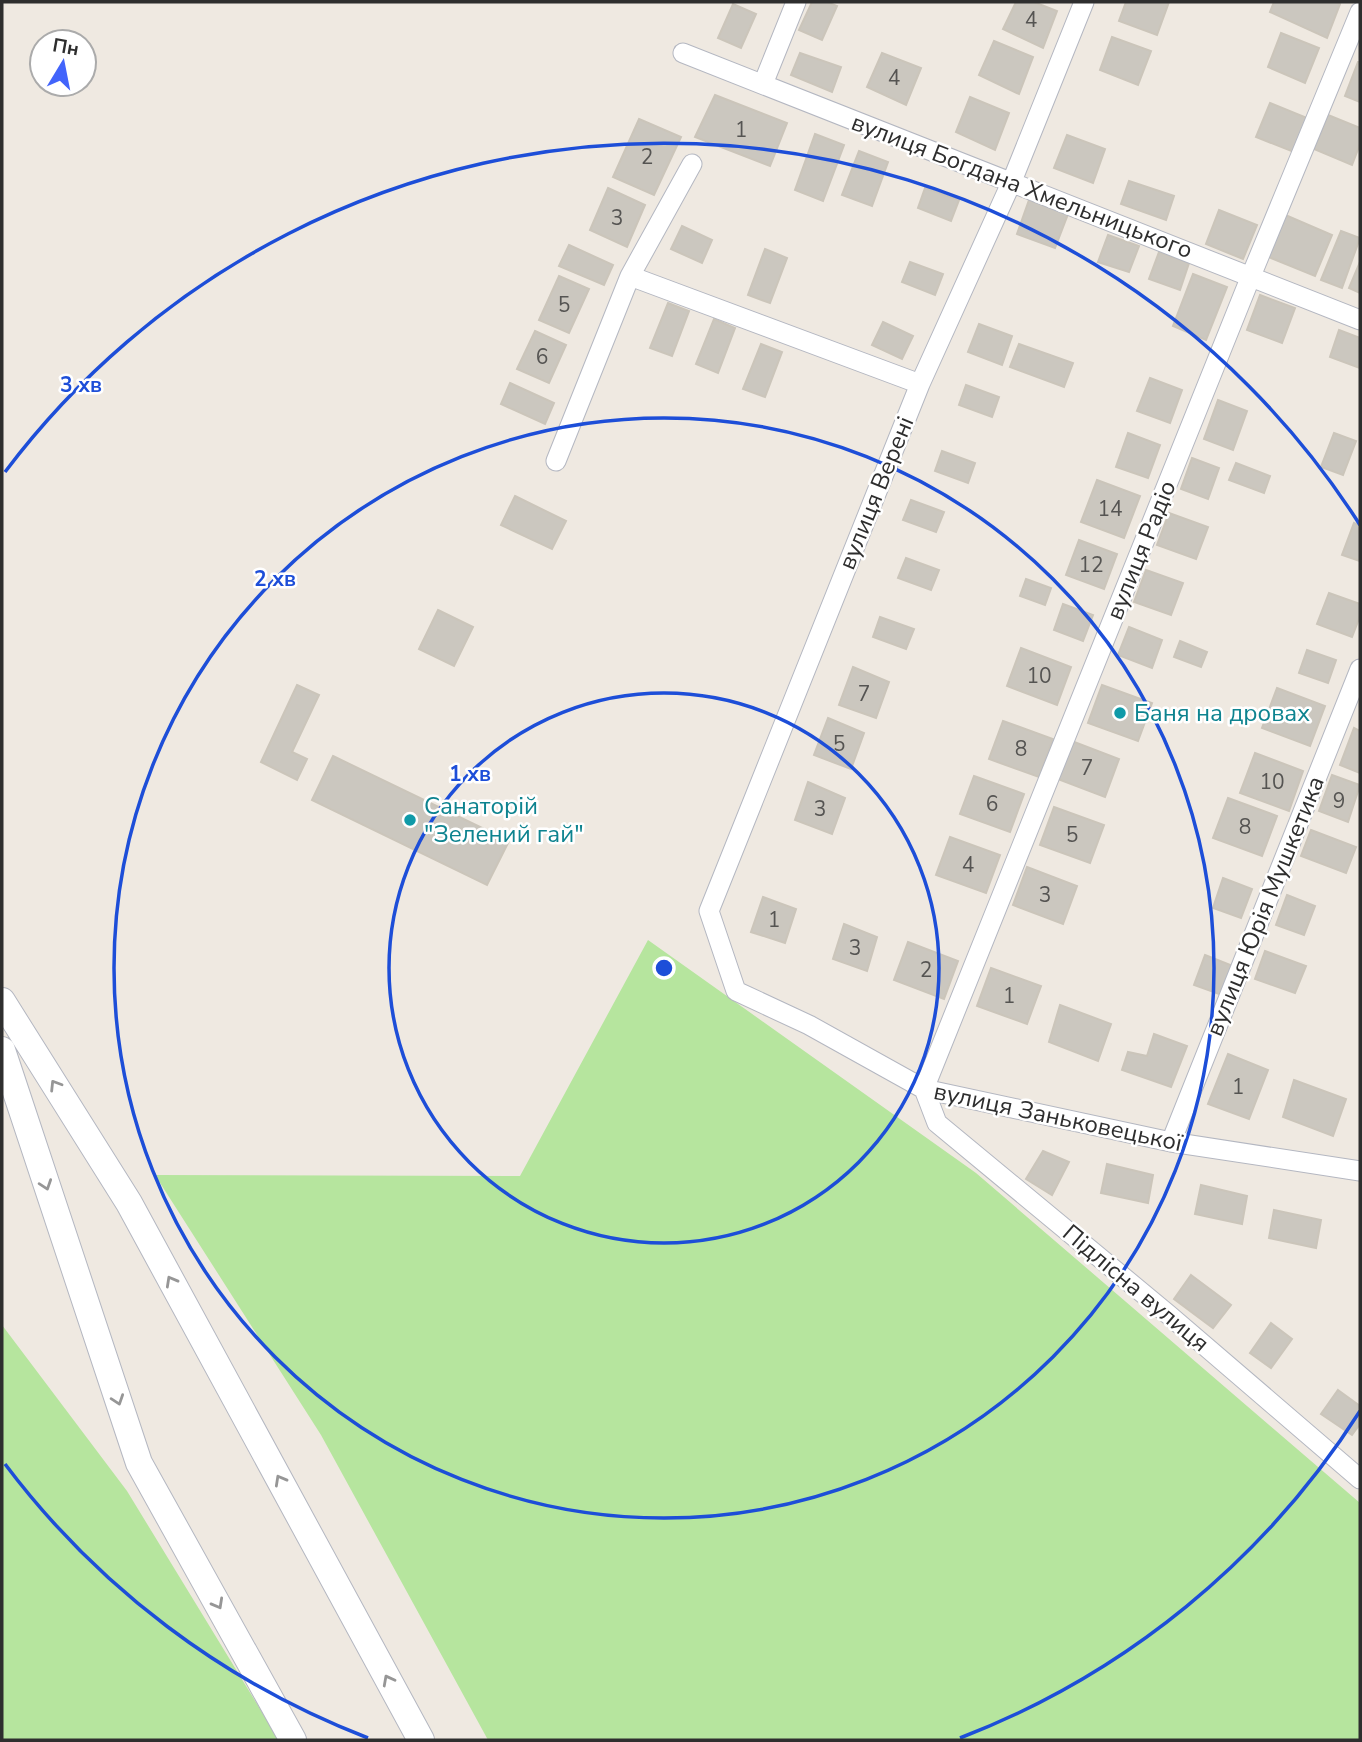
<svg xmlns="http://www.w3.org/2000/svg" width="1362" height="1742" font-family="'Nunito Sans',sans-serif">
  <rect width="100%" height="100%" fill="#efe9e1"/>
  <path fill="#b6e59e" d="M648 940 976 1173 1360 1503V1740H488L321 1435 155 1175 520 1176Z
    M2 1325 127 1491 279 1740H2Z"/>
  <path fill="#cbc7bf" stroke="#cbc5ba" stroke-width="2" d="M812 2H827L837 6 822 40 799 30Z
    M1016 2H1034L1057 11 1043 48 1003 29Z
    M1126 2H1169L1157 35 1119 21Z
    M1274 2H1335L1340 4 1327 38 1270 12Z
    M733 4 756 14 741 48 718 38Z
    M1281 33 1319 48 1305 83 1268 67Z
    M1112 37 1151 51 1138 85 1100 70Z
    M994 41 1033 57 1019 94 979 75Z
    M800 53 841 67 832 92 791 75Z
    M882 53 921 68 906 105 867 87Z
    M1358 62H1360V102L1345 96Z
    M715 95 787 123 770 166 695 137Z
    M970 97 1009 113 995 150 956 132Z
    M1270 103 1307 118 1294 152 1256 137Z
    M1328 115 1360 128V144L1352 165 1314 149Z
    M639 119 681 137 654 195 613 177Z
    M815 134 844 145 823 201 795 190Z
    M1067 135 1105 149 1093 183 1054 168Z
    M859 151 888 162 872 206 842 195Z
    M1129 181 1174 196 1166 220 1121 204Z
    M608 188 645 205 627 247 590 230Z
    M925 188 959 200 951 221 918 208Z
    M1029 200 1068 214 1055 248 1017 234Z
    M1219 210 1257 225 1243 259 1206 244Z
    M1283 214 1332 235 1315 276 1266 256Z
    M682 226 712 240 702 263 671 249Z
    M1341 231 1360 238 1342 288 1321 280Z
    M1108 235 1139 246 1129 272 1098 262Z
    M569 245 613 265 604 285 559 266Z
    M765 249 787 258 770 303 748 295Z
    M1159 252 1189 263 1180 290 1149 279Z
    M910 262 943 274 935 295 902 282Z
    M1360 262V293L1349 288Z
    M1193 274 1227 287 1206 340 1173 326Z
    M559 276 589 289 569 333 539 320Z
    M1260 295 1295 308 1282 343 1247 330Z
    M668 303 689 311 672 356 650 348Z
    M714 319 735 328 718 373 696 364Z
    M883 322 913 336 902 359 872 345Z
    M979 324 1012 336 1002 365 968 352Z
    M1339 330 1360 338V368L1330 357Z
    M535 331 566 345 549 383 517 369Z
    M761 344 782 352 765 397 743 389Z
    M1019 344 1073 363 1064 387 1010 367Z
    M1150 378 1182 390 1170 423 1137 411Z
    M510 383 554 403 545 424 501 404Z
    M966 385 999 397 992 417 959 405Z
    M1218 400 1247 411 1233 450 1204 439Z
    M1128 433 1160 445 1148 478 1116 467Z
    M1334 433 1356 441 1343 475 1321 467Z
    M942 451 975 463 968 483 935 471Z
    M1192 458 1219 468 1208 499 1181 489Z
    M1236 463 1270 476 1264 493 1229 480Z
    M1097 480 1140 496 1124 538 1081 522Z
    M515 496 566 521 552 549 501 525Z
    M911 500 944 512 936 532 903 520Z
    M1169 513 1208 527 1196 559 1157 545Z
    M1354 523 1360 526V561L1342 555Z
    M1079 540 1117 554 1104 589 1066 575Z
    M906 558 939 570 931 590 898 578Z
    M1146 570 1183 583 1171 615 1134 602Z
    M1026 579 1051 588 1045 605 1020 596Z
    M1329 593 1360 604V616L1352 637 1317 624Z
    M1063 604 1093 615 1083 641 1054 630Z
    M438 610 473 627 454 666 419 649Z
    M880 617 914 629 906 649 873 637Z
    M1129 627 1162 640 1152 668 1118 655Z
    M1180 641 1207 652 1201 667 1174 657Z
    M1021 648 1071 667 1057 705 1007 686Z
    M1307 650 1336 660 1328 683 1299 673Z
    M853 667 889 682 876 718 839 705Z
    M297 685 319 695 292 752 307 759 297 780 261 762Z
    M1102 685 1152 703 1138 741 1088 723Z
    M1277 688 1325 706 1310 746 1262 728Z
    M828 718 864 733 851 769 814 755Z
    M1003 721 1053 739 1039 777 989 759Z
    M1354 728 1360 731V773L1340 765Z
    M1069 740 1119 759 1105 797 1055 778Z
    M1255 753 1303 771 1289 811 1240 793Z
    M333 756 509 841 487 885 312 800Z
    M1332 775 1360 785 1348 822 1319 811Z
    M974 776 1024 794 1010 832 960 814Z
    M808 782 845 798 832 834 795 820Z
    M1228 798 1277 816 1262 856 1213 838Z
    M1054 807 1104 825 1090 863 1040 845Z
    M1311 830 1356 847 1346 873 1301 856Z
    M950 837 1000 855 986 893 936 875Z
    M1027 867 1077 886 1063 924 1013 905Z
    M1223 878 1252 889 1241 918 1213 908Z
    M1287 895 1315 906 1304 935 1276 925Z
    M763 897 796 909 785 943 751 932Z
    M844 924 877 937 867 971 833 959Z
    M908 942 958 961 944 999 894 980Z
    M1265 951 1306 966 1295 993 1255 979Z
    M1205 955 1233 966 1222 995 1194 985Z
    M991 968 1041 986 1027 1024 977 1006Z
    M1060 1005 1111 1024 1098 1061 1049 1042Z
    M1154 1034 1187 1046 1171 1087 1122 1070 1128 1052 1147 1056Z
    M1228 1054 1268 1070 1249 1119 1208 1104Z
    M1294 1080 1346 1099 1333 1136 1283 1117Z
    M1043 1151 1069 1162 1052 1195 1026 1179Z
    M1107 1164 1153 1175 1148 1203 1101 1193Z
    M1201 1185 1247 1196 1242 1224 1195 1214Z
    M1274 1210 1321 1220 1316 1248 1269 1238Z
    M1191 1275 1231 1305 1213 1328 1174 1299Z
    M1271 1323 1292 1339 1271 1368 1250 1353Z
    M1338 1390 1360 1406V1424L1352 1435 1321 1414Z"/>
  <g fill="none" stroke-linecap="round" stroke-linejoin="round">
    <defs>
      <path id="street" d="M1084 2 1012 181 920 384 709 911 736 991 809 1025 924 1089 1171 1142 1360 1171
        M1360 12 1251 276 924 1089 937 1123 1169 1315 1360 1479
        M683 53 1360 320
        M763 84 796 2
        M630 276 692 164
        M556 461 630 276 920 384
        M1171 1142 1360 669"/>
      <path id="secondary" d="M2 1001 129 1203 421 1740
        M2 1050 139 1463 293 1740"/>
    </defs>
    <use href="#street" stroke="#b4b7c1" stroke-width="21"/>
    <use href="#secondary" stroke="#b4b7c1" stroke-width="28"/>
    <use href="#street" stroke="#fff" stroke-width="19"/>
    <use href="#secondary" stroke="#fff" stroke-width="26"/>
  </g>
  <defs><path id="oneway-chevron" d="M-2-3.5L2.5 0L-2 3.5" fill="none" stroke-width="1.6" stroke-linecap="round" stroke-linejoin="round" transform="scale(1.75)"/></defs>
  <g stroke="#969696">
    <use href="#oneway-chevron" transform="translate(55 1085) rotate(-122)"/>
    <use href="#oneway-chevron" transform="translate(46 1185) rotate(71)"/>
    <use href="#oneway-chevron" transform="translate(171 1281) rotate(-119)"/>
    <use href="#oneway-chevron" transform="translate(118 1400) rotate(71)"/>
    <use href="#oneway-chevron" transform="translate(280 1480) rotate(-119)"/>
    <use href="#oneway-chevron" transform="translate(218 1604) rotate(61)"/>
    <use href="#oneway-chevron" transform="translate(388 1680) rotate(-118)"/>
  </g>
  <g fill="none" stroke="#1d4ed8" stroke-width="3.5">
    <circle cx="664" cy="968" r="275"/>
    <circle cx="664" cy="968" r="550"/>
    <path d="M1360 1411A825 825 0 0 1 960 1738M368 1738A825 825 0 0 1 5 1464M5 472A825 825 0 0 1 1360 525"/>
  </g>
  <g fill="#0f9aa8" stroke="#fff" stroke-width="2.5">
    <circle cx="1120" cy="713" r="7"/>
    <circle cx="410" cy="820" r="7"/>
  </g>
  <g text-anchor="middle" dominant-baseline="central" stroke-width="5" stroke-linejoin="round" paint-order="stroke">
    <g font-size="21" fill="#555452">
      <text x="1031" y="20">4</text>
      <text x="894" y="78">4</text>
      <text x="741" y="130">1</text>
      <text x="647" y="157">2</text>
      <text x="617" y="218">3</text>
      <text x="564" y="305">5</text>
      <text x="542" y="357">6</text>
      <text x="1110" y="509">14</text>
      <text x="1091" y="565">12</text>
      <text x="1039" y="676">10</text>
      <text x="864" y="694">7</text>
      <text x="839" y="744">5</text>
      <text x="1021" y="749">8</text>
      <text x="1087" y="768">7</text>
      <text x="1272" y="782">10</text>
      <text x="1339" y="801">9</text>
      <text x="992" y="804">6</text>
      <text x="820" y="809">3</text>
      <text x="1245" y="827">8</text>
      <text x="1072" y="835">5</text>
      <text x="968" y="865">4</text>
      <text x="1045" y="895">3</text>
      <text x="774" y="920">1</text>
      <text x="855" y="948">3</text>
      <text x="926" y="970">2</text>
      <text x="1009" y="996">1</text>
      <text x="1238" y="1087">1</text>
    </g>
    <g font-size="24" fill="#2e2e2e" stroke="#fff">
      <text transform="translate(1022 186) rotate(21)">вулиця Богдана Хмельницького</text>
      <text transform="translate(876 493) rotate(-68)">вулиця Верені</text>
      <text transform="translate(1141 550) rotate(-68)">вулиця Радіо</text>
      <text transform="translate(1265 906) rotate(-68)">вулиця Юрія Мушкетика</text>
      <text transform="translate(1058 1117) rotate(12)">вулиця Заньковецької</text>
      <text transform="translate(1136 1288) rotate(40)">Підлісна вулиця</text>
    </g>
    <g font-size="24" fill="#0d838f" stroke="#fff" text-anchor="start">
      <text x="1134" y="713">Баня на дровах</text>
      <text x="424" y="806">Санаторій<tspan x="424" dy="28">"Зелений гай"</tspan></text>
    </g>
  </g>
  <circle cx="664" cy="968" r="10" fill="#1d4ed8" stroke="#fff" stroke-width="3.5"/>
  <g font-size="21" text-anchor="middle" font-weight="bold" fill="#1d4ed8" stroke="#fff" stroke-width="5" stroke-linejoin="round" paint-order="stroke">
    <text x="81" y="392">3 хв</text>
    <text x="275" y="586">2 хв</text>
    <text x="470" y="781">1 хв</text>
  </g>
  <rect width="1362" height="1742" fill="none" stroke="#2e2e2e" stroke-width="7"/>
  <g transform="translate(63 63) rotate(10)"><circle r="33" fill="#ffffff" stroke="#ababab" stroke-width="2"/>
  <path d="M0-5L12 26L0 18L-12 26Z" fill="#4264fb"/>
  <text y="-10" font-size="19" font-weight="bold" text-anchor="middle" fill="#2e2e2e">Пн</text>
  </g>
</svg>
